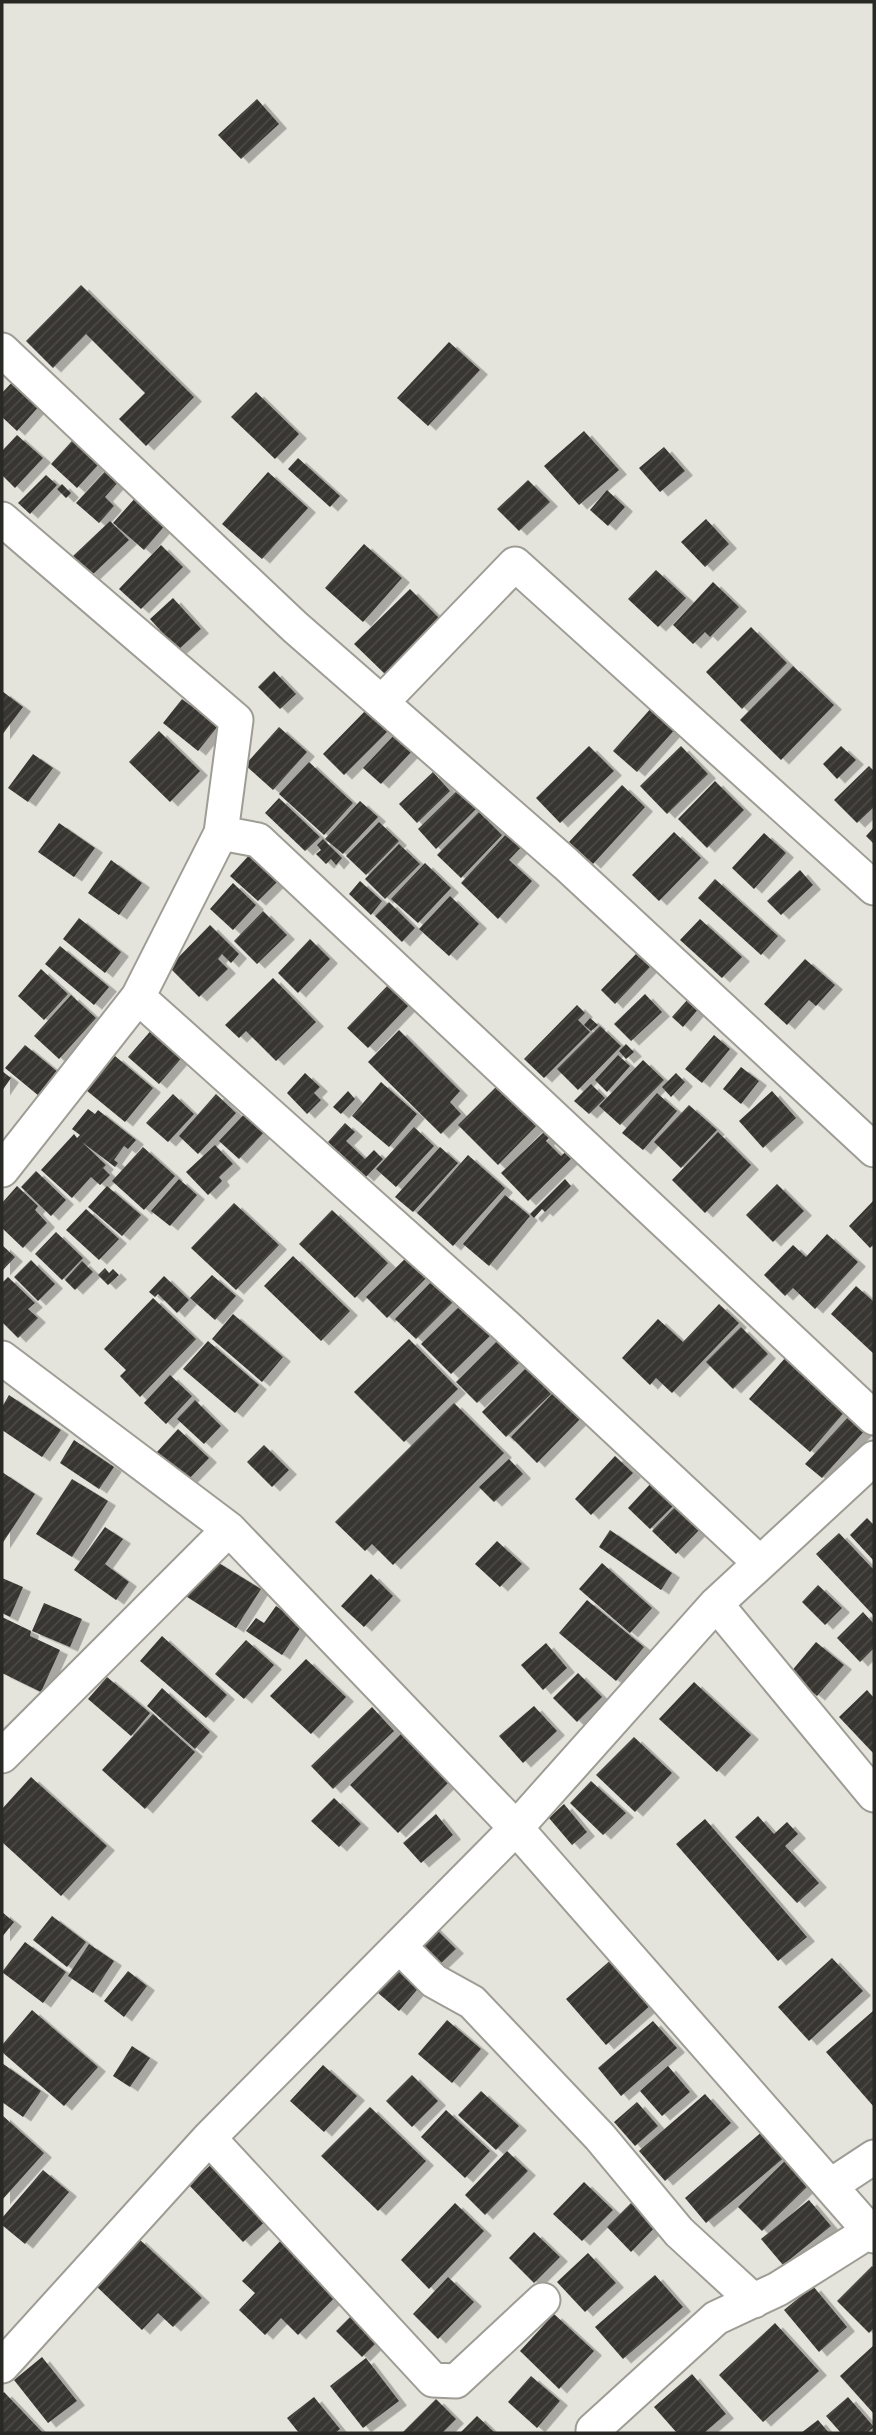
<svg xmlns="http://www.w3.org/2000/svg" width="876" height="2435" font-family="Jost,sans-serif">
  <defs>
    <pattern id="building-hatch" width="6" height="6" patternUnits="userSpaceOnUse" patternTransform="scale(1.75)"><rect width="6" height="6" fill="#373630"/><path d="M-1 1l2-2M0 6l6-6M5 7l2-2" fill="none" stroke="#4b4a45"/></pattern>
    <filter id="shadow"><feDropShadow dx="8" dy="4.5" stdDeviation="0" flood-color="#0004"/></filter>
  </defs>
  <rect width="100%" height="100%" fill="#e5e4dc"/>
  <path fill="url(#building-hatch)" filter="url(#shadow)" d="M257 99 279 124 241 159 218 135Z
    M81 285 194 397 146 446 119 419 145 393 86 334 53 368 26 341Z
    M449 342 480 370 428 426 397 398Z
    M15 379 41 404 17 431 2 417V393Z
    M256 392 299 434 275 459 231 417Z
    M81 431 107 455 77 488 51 464Z
    M584 431 619 470 579 505 544 466Z
    M17 435 43 458 15 488 2 475V451Z
    M664 447 685 471 660 492 639 468Z
    M298 458 340 496 330 507 288 469Z
    M108 468 120 480 105 497 114 506 99 523 76 503Z
    M268 472 308 508 262 559 222 524Z
    M46 475 57 485 30 514 18 503Z
    M528 480 550 502 519 531 497 509Z
    M62 484 71 493 66 498 57 489Z
    M607 490 625 507 608 526 590 510Z
    M137 496 167 523 144 550 113 523Z
    M706 519 729 544 705 567 681 542Z
    M110 521 129 540 92 575 73 556Z
    M364 544 402 578 363 622 325 588Z
    M161 545 183 567 141 609 119 589Z
    M656 570 686 598 658 627 628 599Z
    M713 582 739 607 710 637 705 632 693 644 673 625Z
    M410 589 441 620 386 675 354 644Z
    M173 598 201 629 178 650 150 619Z
    M751 627 787 663 742 709 706 672Z
    M793 666 834 705 781 760 740 720Z
    M274 671 296 694 280 709 258 687Z
    M2 691 23 707 2 735Z
    M182 699 218 726 198 751 163 723Z
    M653 706 677 727 637 772 613 751Z
    M368 708 390 729 344 775 323 754Z
    M279 727 307 752 273 790 245 765Z
    M159 731 200 771 170 802 129 762Z
    M398 731 415 748 381 784 363 768Z
    M589 746 614 771 560 823 536 798Z
    M681 746 708 774 667 814 640 786Z
    M841 746 856 760 837 779 823 764Z
    M33 754 53 768 28 802 8 788Z
    M309 762 353 803 324 835 279 794Z
    M869 766 874 771V807L857 823 834 800Z
    M433 772 450 791 417 823 399 804Z
    M715 781 744 810 707 848 678 819Z
    M622 785 645 807 593 864 569 842Z
    M461 787 479 806 436 849 418 829Z
    M279 798 320 837 305 851 265 813Z
    M360 801 378 817 343 854 325 839Z
    M479 812 502 835 461 878 437 855Z
    M379 822 399 841 366 875 346 856Z
    M59 823 95 848 74 877 38 852Z
    M874 827V844L866 836Z
    M511 829 525 843 509 860 532 881 498 919 461 883Z
    M674 832 701 858 659 901 632 875Z
    M764 833 786 853 754 889 732 868Z
    M323 839 342 858 336 865 331 859 326 864 316 854 321 850 317 845Z
    M399 844 420 864 385 899 365 879Z
    M253 851 282 877 258 901 230 876Z
    M111 860 142 883 119 915 88 893Z
    M425 863 451 888 418 923 391 899Z
    M800 870 813 885 781 915 767 901Z
    M715 879 778 936 761 955 698 898Z
    M360 881 382 901 371 915 349 894Z
    M233 883 256 905 233 930 210 909Z
    M450 896 479 924 449 956 419 929Z
    M389 902 415 928 402 942 375 916Z
    M263 911 287 935 257 964 234 941Z
    M79 918 121 952 105 973 63 939Z
    M700 919 742 957 722 978 680 940Z
    M210 925 239 954 231 963 222 954 218 959 228 969 199 997 169 967Z
    M310 939 330 959 298 993 278 973Z
    M60 946 109 987 94 1005 45 964Z
    M636 954 650 967 615 1004 601 990Z
    M805 959 835 985 816 1006 809 1000 787 1025 764 1004Z
    M41 969 68 994 44 1020 18 996Z
    M273 978 316 1022 276 1061 246 1031 239 1038 225 1025Z
    M390 983 411 1003 368 1048 347 1028Z
    M645 994 662 1012 631 1041 614 1024Z
    M71 995 96 1018 59 1059 34 1036Z
    M689 998 700 1007 683 1027 672 1017Z
    M577 1005 585 1013 578 1020 590 1032 544 1078 524 1059Z
    M590 1018 598 1025 591 1031 584 1025Z
    M600 1026 621 1046 578 1090 557 1069Z
    M154 1027 185 1054 159 1084 128 1057Z
    M399 1030 460 1091 450 1102 461 1114 441 1134 368 1062Z
    M714 1035 730 1049 702 1083 685 1069Z
    M626 1044 634 1052 626 1059 619 1051Z
    M25 1045 59 1073 39 1096 5 1068Z
    M618 1055 630 1066 607 1092 595 1080Z
    M115 1056 153 1088 125 1122 86 1090Z
    M643 1060 664 1080 620 1125 599 1106Z
    M741 1067 759 1081 741 1104 723 1089Z
    M2 1071 11 1078 2 1091Z
    M305 1073 320 1087 314 1093 321 1100 307 1114 287 1093Z
    M676 1073 685 1082 671 1097 662 1087Z
    M381 1082 417 1114 389 1147 352 1116Z
    M500 1083 540 1122 498 1165 458 1125Z
    M591 1084 605 1098 589 1114 574 1101Z
    M348 1091 355 1099 341 1114 333 1107Z
    M772 1091 796 1118 763 1148 739 1121Z
    M657 1093 677 1111 643 1150 622 1133Z
    M173 1094 194 1114 168 1142 146 1123Z
    M216 1094 236 1113 198 1154 179 1136Z
    M689 1105 717 1130 681 1168 654 1142Z
    M251 1107 270 1126 239 1159 219 1141Z
    M88 1109 95 1114 98 1110 136 1140 128 1149 124 1146 114 1160 118 1163 115 1167 82 1142 106 1165 103 1168 110 1175 100 1185 91 1177 72 1198 41 1170 74 1134 77 1138 80 1135 72 1129Z
    M345 1123 355 1132 346 1141 365 1159 374 1150 383 1159 366 1177 328 1142Z
    M414 1127 434 1146 396 1187 376 1169Z
    M545 1131 550 1137 546 1141 561 1156 571 1147 577 1153 528 1201 501 1173Z
    M718 1132 751 1165 705 1213 672 1180Z
    M215 1145 233 1164 219 1177 222 1181 208 1195 186 1172Z
    M143 1147 175 1176 144 1210 112 1181Z
    M440 1147 458 1163 413 1212 395 1197Z
    M468 1155 505 1188 453 1246 417 1213Z
    M36 1171 66 1200 51 1216 21 1187Z
    M179 1179 197 1195 170 1226 151 1211Z
    M565 1179 571 1186 545 1212 542 1209 534 1218 530 1214Z
    M777 1184 804 1211 773 1242 746 1215Z
    M17 1186 38 1206 35 1210 47 1223 23 1248 2 1228V1203Z
    M107 1186 141 1215 122 1236 88 1207Z
    M505 1195 530 1216 489 1266 463 1244Z
    M874 1200V1244L870 1248 849 1226Z
    M234 1203 279 1245 236 1290 191 1248Z
    M86 1209 119 1239 99 1260 66 1230Z
    M332 1210 388 1263 355 1298 299 1244Z
    M56 1232 83 1258 62 1280 35 1254Z
    M827 1234 858 1262 815 1309 793 1288 785 1296 764 1275 793 1245 806 1257Z
    M2 1245 15 1257 2 1271Z
    M409 1255 429 1275 387 1318 366 1297Z
    M293 1256 350 1311 321 1341 264 1286Z
    M31 1260 55 1284 38 1301 14 1277Z
    M82 1261 93 1272 75 1290 65 1280Z
    M105 1268 109 1273 113 1269 119 1275 108 1285 98 1275Z
    M212 1275 236 1296 215 1320 190 1298Z
    M164 1276 189 1300 177 1313 158 1294 155 1297 149 1292Z
    M8 1277 35 1303 28 1309 38 1318 18 1338 2 1322V1283Z
    M433 1280 454 1301 416 1339 395 1319Z
    M856 1286 874 1302V1354L831 1314Z
    M153 1298 196 1339 140 1397 120 1376 126 1370 104 1349Z
    M462 1304 492 1334 451 1374 421 1344Z
    M719 1304 739 1323 672 1393 656 1378 650 1385 622 1358 658 1319 683 1342Z
    M233 1314 283 1357 262 1382 212 1339Z
    M741 1327 768 1354 733 1389 706 1362Z
    M409 1339 458 1389 404 1442 354 1392Z
    M499 1339 520 1362 477 1403 456 1382Z
    M208 1341 259 1385 235 1413 183 1369Z
    M786 1357 847 1409 810 1452 749 1399Z
    M526 1368 551 1394 506 1437 482 1412Z
    M170 1375 192 1396 166 1424 144 1403Z
    M554 1392 581 1418 537 1463 511 1437Z
    M9 1395 61 1430 42 1457 2 1430V1407Z
    M195 1400 221 1426 204 1444 177 1419Z
    M454 1403 504 1453 393 1565 372 1544 365 1551 335 1522Z
    M851 1414 867 1428 822 1478 805 1464Z
    M178 1429 209 1458 187 1481 157 1452Z
    M74 1440 114 1467 99 1489 60 1463Z
    M264 1445 289 1470 272 1487 247 1462Z
    M615 1456 633 1473 591 1515 575 1499Z
    M509 1459 523 1474 494 1502 479 1487Z
    M2 1472 35 1494 2 1544Z
    M72 1479 108 1501 72 1557 36 1534Z
    M653 1481 676 1503 650 1529 628 1508Z
    M677 1505 701 1528 676 1554 652 1531Z
    M867 1518 874 1525V1561L850 1535Z
    M105 1527 123 1539 105 1564 129 1582 116 1600 74 1570Z
    M610 1530 672 1573 661 1590 599 1547Z
    M839 1533 874 1570V1616L816 1554Z
    M497 1541 522 1564 500 1587 475 1564Z
    M209 1557 261 1589 236 1628 184 1595Z
    M602 1563 652 1608 630 1633 579 1589Z
    M371 1574 393 1596 364 1627 341 1606Z
    M2 1578 23 1587 10 1617 2 1613Z
    M818 1585 842 1608 825 1625 802 1602Z
    M587 1600 644 1647 616 1681 559 1633Z
    M44 1603 82 1619 70 1647 32 1631Z
    M276 1606 303 1624 282 1655 246 1631 256 1618 264 1623Z
    M863 1612 874 1624V1648L860 1662 837 1638Z
    M2 1617 31 1631 30 1636 60 1650 41 1692 2 1673Z
    M162 1636 227 1695 206 1718 140 1661Z
    M246 1640 274 1665 244 1699 215 1674Z
    M816 1642 844 1665 817 1696 790 1673Z
    M546 1643 567 1668 543 1690 521 1665Z
    M306 1659 346 1697 311 1734 270 1696Z
    M578 1673 602 1697 577 1722 553 1698Z
    M107 1677 150 1713 131 1736 88 1699Z
    M694 1682 751 1735 717 1772 659 1719Z
    M162 1688 210 1732 195 1749 147 1706Z
    M867 1690 874 1698V1754L839 1717Z
    M534 1706 557 1731 523 1763 499 1736Z
    M372 1707 394 1731 333 1789 311 1766Z
    M153 1714 195 1752 145 1809 102 1770Z
    M403 1732 451 1780 398 1833 350 1785Z
    M634 1737 672 1773 635 1812 596 1775Z
    M31 1777 107 1846 61 1896 2 1842V1809Z
    M591 1781 626 1813 603 1835 570 1803Z
    M334 1798 361 1824 339 1847 311 1821Z
    M564 1804 587 1832 572 1845 549 1818Z
    M436 1814 453 1835 421 1863 403 1843Z
    M758 1816 774 1834 787 1822 798 1834 785 1846 819 1883 797 1903 735 1837Z
    M705 1819 807 1937 778 1961 676 1844Z
    M2 1912 14 1922 2 1937Z
    M52 1916 86 1942 67 1967 33 1940Z
    M431 1924 456 1949 436 1968 411 1943Z
    M25 1942 66 1972 43 2003 2 1972Z
    M89 1944 114 1961 93 1993 68 1976Z
    M832 1958 863 1991 809 2041 778 2007Z
    M612 1959 652 2004 606 2045 566 1999Z
    M392 1960 421 1985 399 2011 370 1986Z
    M128 1971 147 1986 124 2017 104 2001Z
    M32 2010 98 2067 64 2106 2 2052V2045Z
    M873 2011 874 2013V2107L826 2052Z
    M447 2020 481 2049 452 2083 418 2054Z
    M653 2021 677 2048 621 2096 598 2068Z
    M132 2046 150 2058 130 2087 113 2076Z
    M2 2063 41 2091 23 2117 2 2102Z
    M323 2065 357 2096 324 2132 290 2101Z
    M668 2066 690 2092 662 2116 640 2091Z
    M412 2075 438 2101 412 2127 386 2101Z
    M481 2091 519 2126 496 2150 458 2115Z
    M705 2094 731 2123 665 2181 639 2151Z
    M637 2102 658 2126 635 2146 614 2122Z
    M370 2107 426 2161 378 2211 321 2156Z
    M446 2110 490 2151 465 2178 421 2137Z
    M2 2115 44 2153 2 2200Z
    M764 2130 786 2156 706 2223 685 2198Z
    M507 2151 528 2171 485 2215 465 2195Z
    M219 2157 273 2214 243 2242 189 2185Z
    M787 2159 811 2183 762 2231 738 2207Z
    M43 2170 69 2192 25 2244 2 2225V2218Z
    M584 2182 613 2210 582 2241 553 2214Z
    M637 2197 661 2221 631 2252 607 2227Z
    M809 2200 831 2226 783 2265 761 2239Z
    M455 2203 484 2231 429 2289 401 2260Z
    M534 2232 560 2257 534 2283 509 2258Z
    M287 2234 343 2289 298 2335 281 2318 265 2335 239 2310 255 2293 242 2281Z
    M138 2238 202 2298 173 2327 158 2313 142 2330 95 2285Z
    M588 2253 616 2283 585 2312 557 2282Z
    M872 2266 874 2268V2328L869 2333 837 2301Z
    M655 2275 683 2307 623 2359 595 2327Z
    M448 2277 474 2302 438 2339 413 2314Z
    M813 2286 847 2327 819 2352 784 2310Z
    M554 2314 594 2351 559 2389 520 2351Z
    M351 2316 377 2342 362 2357 336 2331Z
    M775 2323 819 2371 763 2422 719 2375Z
    M874 2345V2414L840 2376Z
    M42 2357 77 2401 48 2423 14 2380Z
    M366 2358 399 2401 363 2428 330 2386Z
    M692 2374 726 2414 704 2433H677L654 2407Z
    M531 2376 560 2401 537 2428 508 2402Z
    M4 2392 43 2433H2V2394Z
    M314 2397 340 2429 335 2433H299L287 2418Z
    M848 2397 874 2427 867 2433H841L826 2416Z
    M436 2399 456 2419 442 2433H402Z
    M477 2416 495 2433H460Z
    M818 2420 829 2433H801Z"/>
  <g fill="none" stroke-linecap="round" stroke-linejoin="round">
    <defs>
      <path id="street" d="M2 350 295 627 566 864 874 1150
        M2 519 236 720 221 833 138 997 2 1170
        M382 702 515 564 874 888
        M221 833 258 840 874 1418
        M138 997 507 1327 760 1563
        M2 1358 229 1529 516 1828 874 2236
        M716 1604 874 1795
        M2 1756 229 1529
        M399 1946 434 1981 472 2002 600 2137 679 2232 754 2301
        M209 2138 433 2380 456 2381 543 2300
        M830 2186 874 2157
        M2 2366 209 2138 516 1828 716 1604 874 1458
        M593 2433V2430L716 2318 778 2289 870 2231"/>
    </defs>
    <use href="#street" stroke="#9e9d95" stroke-width="37"/>
    <use href="#street" stroke="#fff" stroke-width="33"/>
  </g>
  <rect width="876" height="2435" fill="none" stroke="#282825" stroke-width="7"/>
</svg>
